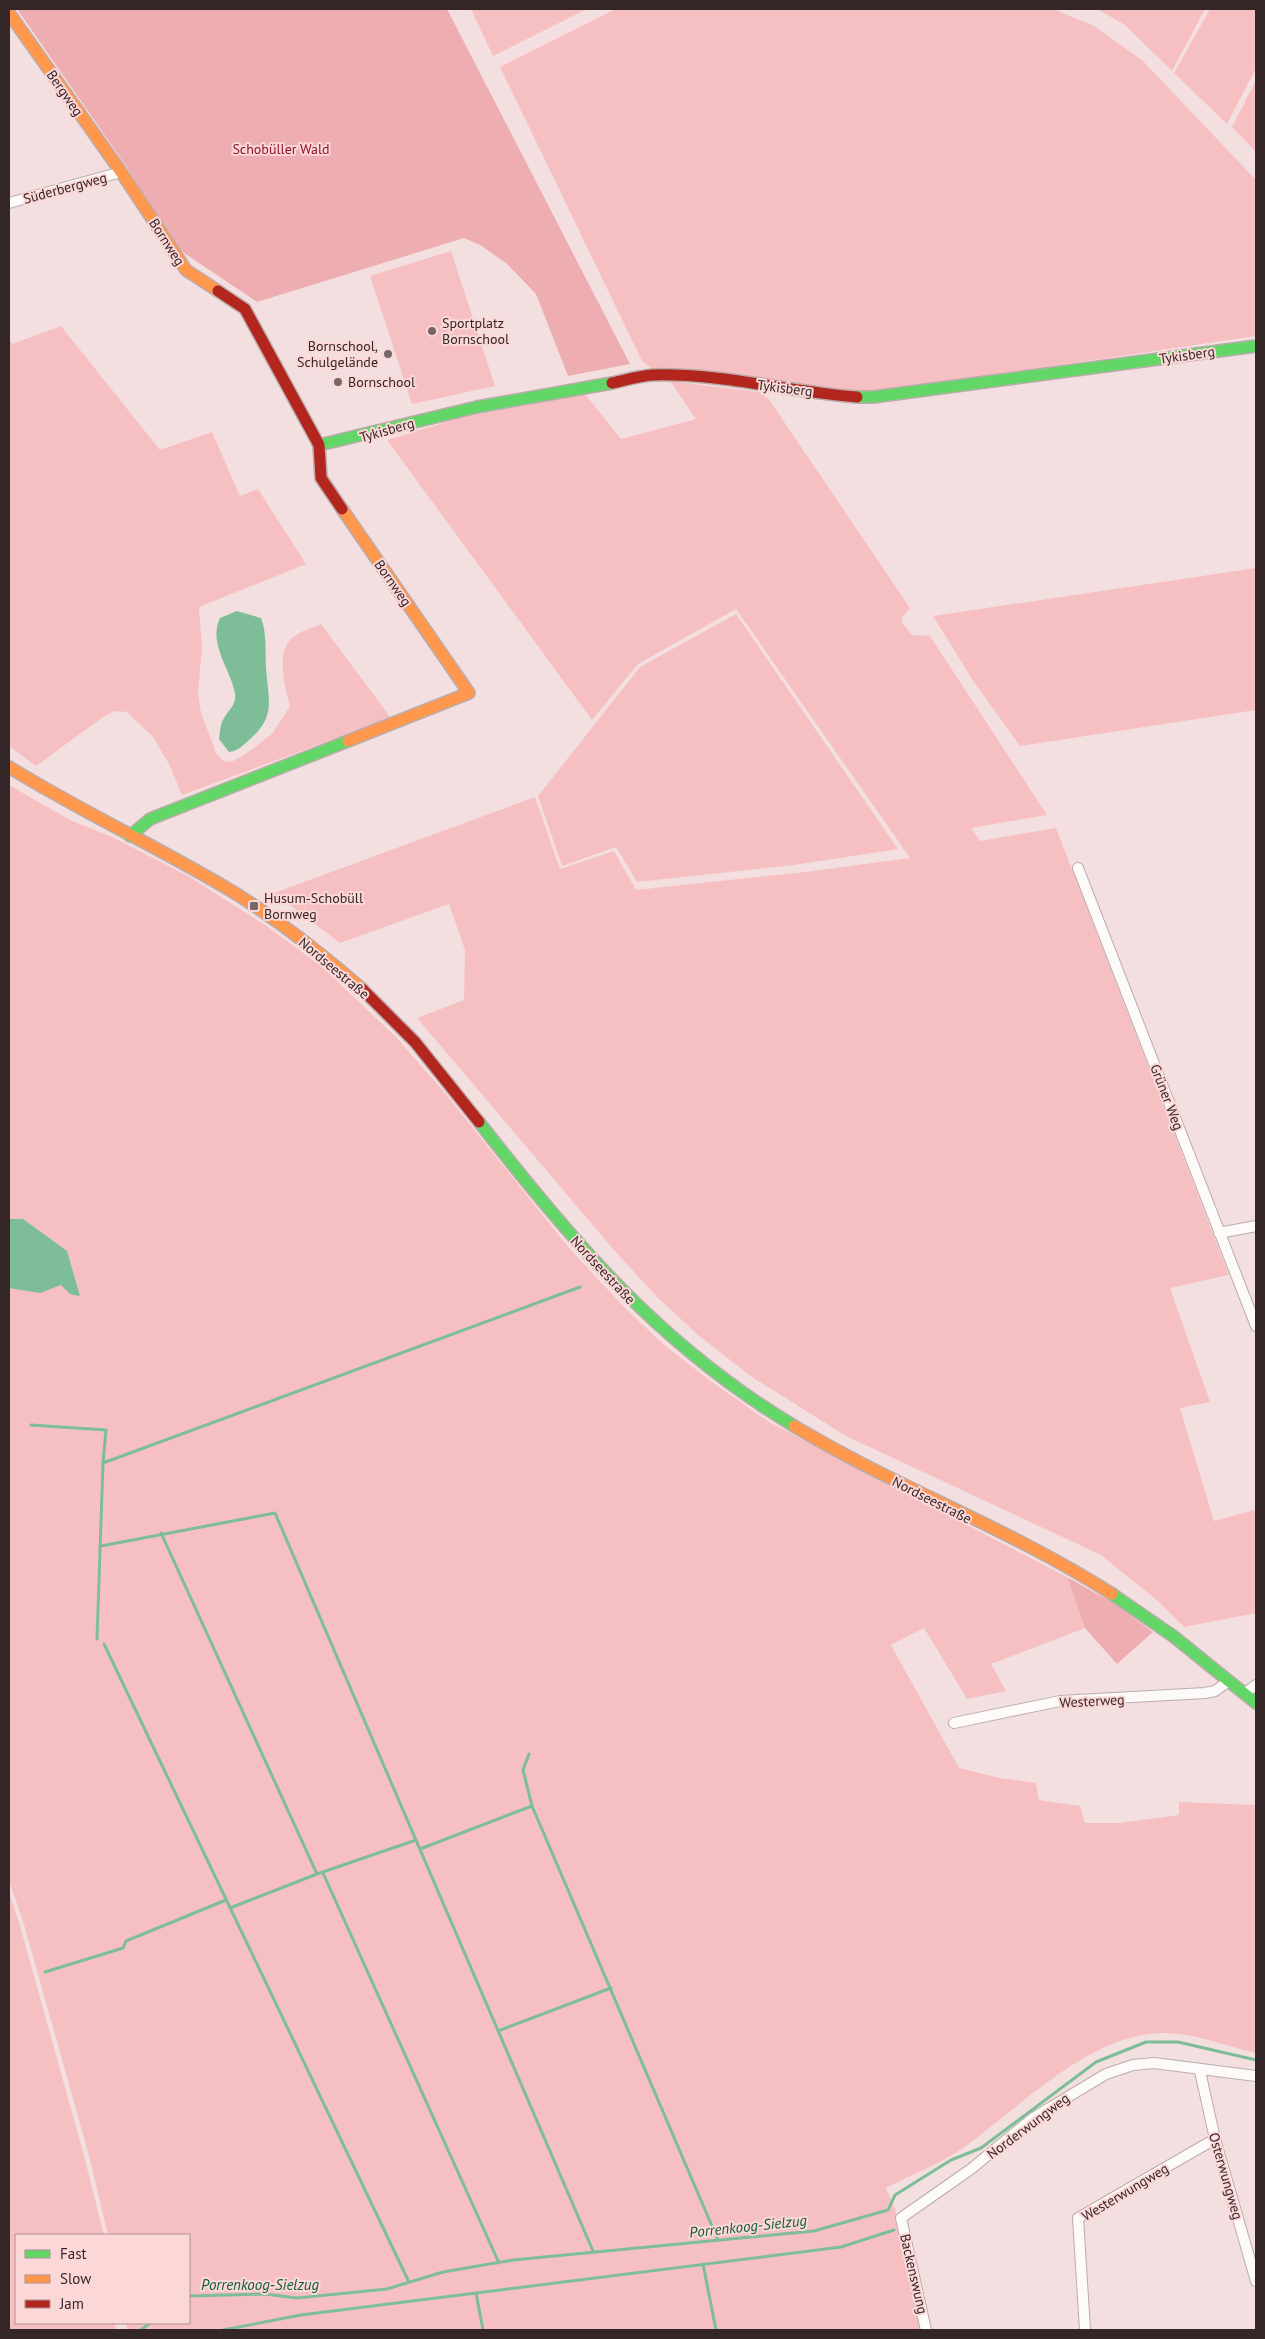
<svg xmlns="http://www.w3.org/2000/svg" width="1265" height="2339" font-family="'PT Sans',sans-serif">
  <rect width="100%" height="100%" fill="#f4dfe0"/>
  <path fill="#f6c0c2" d="M471 9H587L493 56Z
    M616 9H1053L1094 26 1142 60 1256 180V336L877 392H855L738 375 651 368 642 361 500 67Z
    M1097 9H1205L1172 71 1125 25Z
    M1210 9H1256V68L1227 124 1174 73Z
    M1256 80V152L1232 127Z
    M451 251 495 386 412 404 370 276Z
    M61 326 160 450 212 432 240 496 258 489 306 564 199 607 202 648 198 692 201 713 217 755 224 761 231 762 244 755 272 734 290 706C285 687 275 652 293 637 300 631 313 628 321 624L391 718 182 795 169 764 153 737 127 712 115 711 106 715 36 766 9 746V338L12 344Z
    M670 381 758 392 768 398 910 608 902 618V623L912 635 930 636 1047 815 971 828 980 841 1056 828 1229 1275 1170 1288 1210 1402 1180 1408 1214 1521 1254 1510 1256 1519V1613L1184 1627 1159 1602 1101 1555 846 1436 752 1377 698 1335 658 1298 614 1250 417 1018 464 1000 465 950 449 904 340 943 274 893 535 797 560 869 614 851 636 890 805 872 910 858 736 609 638 664 592 720 387 440 463 417 585 394 621 439 696 419Z
    M1256 568V710L1020 746 974 682 933 616Z
    M736 614 898 849 794 865 637 882 616 847 562 866 538 796 640 667Z
    M9 785 72 821 110 836 188 876 265 925 321 966 396 1037 444 1092 569 1248 625 1308 663 1344 712 1382 769 1422 1067 1577 1085 1628 991 1664 1006 1691 967 1699 924 1628 891 1645 959 1768 1000 1778 1036 1783 1039 1800 1080 1806 1085 1823H1119L1179 1815V1802L1256 1805V2053C1225 2046 1193 2032 1160 2033 1085 2037 1021 2107 963 2148 940 2164 911 2175 886 2188L895 2209 920 2330H127L126 2323H189V2235H108L88 2152 23 1921 9 1881Z
    M9 1893 19 1922 83 2152 104 2235H16V2323H115L116 2330H9Z"/>
  <path fill="#eeadb1" d="M17 9H447L630 364 568 376 536 294 506 263 480 245 464 238 257 302 178 249 126 166Z
    M1067 1577 1115 1604 1153 1632 1117 1664 1085 1628Z"/>
  <path fill="#7dbd98" d="M237 611 261 618C267 633 265 651 266 667 268 700 277 716 249 740 242 746 238 751 229 752L219 739C220 733 220 725 223 720 228 710 237 705 235 693 230 668 208 644 220 618Z
    M9 1219H23L67 1251 80 1296 70 1294 61 1285 40 1293 9 1288Z"/>
  <g fill="none" stroke-linecap="round" stroke-linejoin="round">
    <path stroke="#7dbd98" stroke-width="3" d="M31 1425 106 1430 103 1463 97 1639
      M103 1463 580 1287
      M161 1533 317 1874
      M101 1546 275 1513 593 2251
      M104 1644 409 2282
      M529 1754 523 1770 532 1806 718 2240
      M420 1849 532 1806
      M323 1873 499 2263
      M230 1908 317 1874 416 1840
      M45 1972 123 1948 126 1941 226 1900
      M498 2031 611 1988
      M703 2264 716 2330
      M476 2293 483 2330
      M189 2296 265 2294 297 2298 387 2289 443 2272 513 2260 814 2231 888 2210 895 2195 951 2160 981 2148 1096 2062 1146 2042H1178L1256 2060
      M141 2330 150 2323
      M223 2330 301 2315 841 2247 894 2230"/>
    <defs>
      <path id="street" d="M9 203 121 172
        M1078 868 1256 1326
        M1219 1233 1256 1226
        M1245 1693 1256 1685
        M954 1723 1060 1701 1205 1693 1215 1691 1229 1681
        M1200 2071 1215 2139 1256 2281
        M926 2330 901 2218 971 2169 1033 2118 1106 2074 1133 2065 1154 2063 1256 2076
        M1085 2330 1078 2218 1215 2139"/>
      <path id="fast" d="M857 397H873L1256 346
        M319 445 477 407 612 383
        M130 836 150 819 348 741
        M479 1122C573 1243 661 1346 794 1426
        M1112 1594 1173 1636 1256 1703"/>
      <path id="slow" d="M9 13 121 172 186 270 218 291
        M342 509 469 693 348 741
        M9 767C83 813 163 849 238 895 282 923 323 955 362 989
        M794 1426C897 1488 1011 1529 1112 1594"/>
      <path id="jam" d="M218 291 245 309 319 445 321 478 342 509
        M612 383C626 380 638 376 653 375 721 373 790 392 857 397
        M362 989 415 1042 479 1122"/>
    </defs>
    <use href="#street" stroke="#bbacac" stroke-width="12"/>
    <use href="#fast" stroke="#bbacac" stroke-width="14"/>
    <use href="#slow" stroke="#bbacac" stroke-width="14"/>
    <use href="#jam" stroke="#bbacac" stroke-width="14"/>
    <use href="#street" stroke="#fdfafa" stroke-width="10"/>
    <use href="#fast" stroke="#63d668" stroke-width="11"/>
    <use href="#slow" stroke="#ff974d" stroke-width="11"/>
    <use href="#jam" stroke="#b3261e" stroke-width="11"/>
  </g>
  <g fill="#776768" stroke="#fcd7d8" stroke-width="2">
    <circle cx="432" cy="331" r="5"/>
    <circle cx="388" cy="354" r="5"/>
    <circle cx="338" cy="382" r="5"/>
    <rect x="249" y="901" width="10" height="10" rx="2.5"/>
  </g>
  <g text-anchor="middle" dominant-baseline="central" stroke-width="4" stroke-linejoin="round" paint-order="stroke">
    <g font-size="14" fill="#342627" stroke="#fcd7d8">
      <text transform="translate(65 93) rotate(55)">Bergweg</text>
      <text transform="translate(65 188) rotate(-15)">Süderbergweg</text>
      <text transform="translate(167 242) rotate(57)">Bornweg</text>
      <text transform="translate(1187 355) rotate(-8)">Tykisberg</text>
      <text transform="translate(785 388) rotate(7)">Tykisberg</text>
      <text transform="translate(387 430) rotate(-16)">Tykisberg</text>
      <text transform="translate(393 583) rotate(55)">Bornweg</text>
      <text transform="translate(334 968) rotate(40)">Nordseestraße</text>
      <text transform="translate(1167 1097) rotate(69)">Grüner Weg</text>
      <text transform="translate(603 1270) rotate(47)">Nordseestraße</text>
      <text transform="translate(932 1500) rotate(27)">Nordseestraße</text>
      <text transform="translate(1092 1701) rotate(-3)">Westerweg</text>
      <text transform="translate(1028 2126) rotate(-37)">Norderwungweg</text>
      <text transform="translate(1226 2176) rotate(74)">Osterwungweg</text>
      <text transform="translate(1125 2192) rotate(-31)">Westerwungweg</text>
      <text transform="translate(914 2274) rotate(77)">Backenswung</text>
    </g>
    <g font-size="14" fill="#8e152e" stroke="#fcd7d8">
      <text x="281" y="149">Schobüller Wald</text>
    </g>
    <g font-size="14" fill="#342627" stroke="#fcd7d8" text-anchor="start">
      <text x="442" y="323">Sportplatz<tspan x="442" dy="16">Bornschool</tspan></text>
      <text x="378" y="346" text-anchor="end">Bornschool,<tspan x="378" dy="16">Schulgelände</tspan></text>
      <text x="348" y="382">Bornschool</text>
      <text x="264" y="898">Husum-Schobüll<tspan x="264" dy="16">Bornweg</tspan></text>
    </g>
    <g font-size="15" font-style="italic" fill="#105c39" stroke="#fcd7d8">
      <text transform="translate(748 2226) rotate(-6)">Porrenkoog-Sielzug</text>
      <text x="260" y="2284">Porrenkoog-Sielzug</text>
    </g>
  </g>
  <rect width="1265" height="2339" fill="none" stroke="#342627" stroke-width="20"/>
  <rect x="15" y="2234" width="175" height="90" fill="#fcd7d8" stroke="#ac9091"/>
  <rect x="25" y="2250" width="25" height="8" fill="#63d668" stroke="#ac9091"/>
  <text x="60" y="2259" font-size="15" fill="#342627">Fast</text>
  <rect x="25" y="2275" width="25" height="8" fill="#ff974d" stroke="#ac9091"/>
  <text x="60" y="2284" font-size="15" fill="#342627">Slow</text>
  <rect x="25" y="2300" width="25" height="8" fill="#b3261e" stroke="#ac9091"/>
  <text x="60" y="2309" font-size="15" fill="#342627">Jam</text>
</svg>
